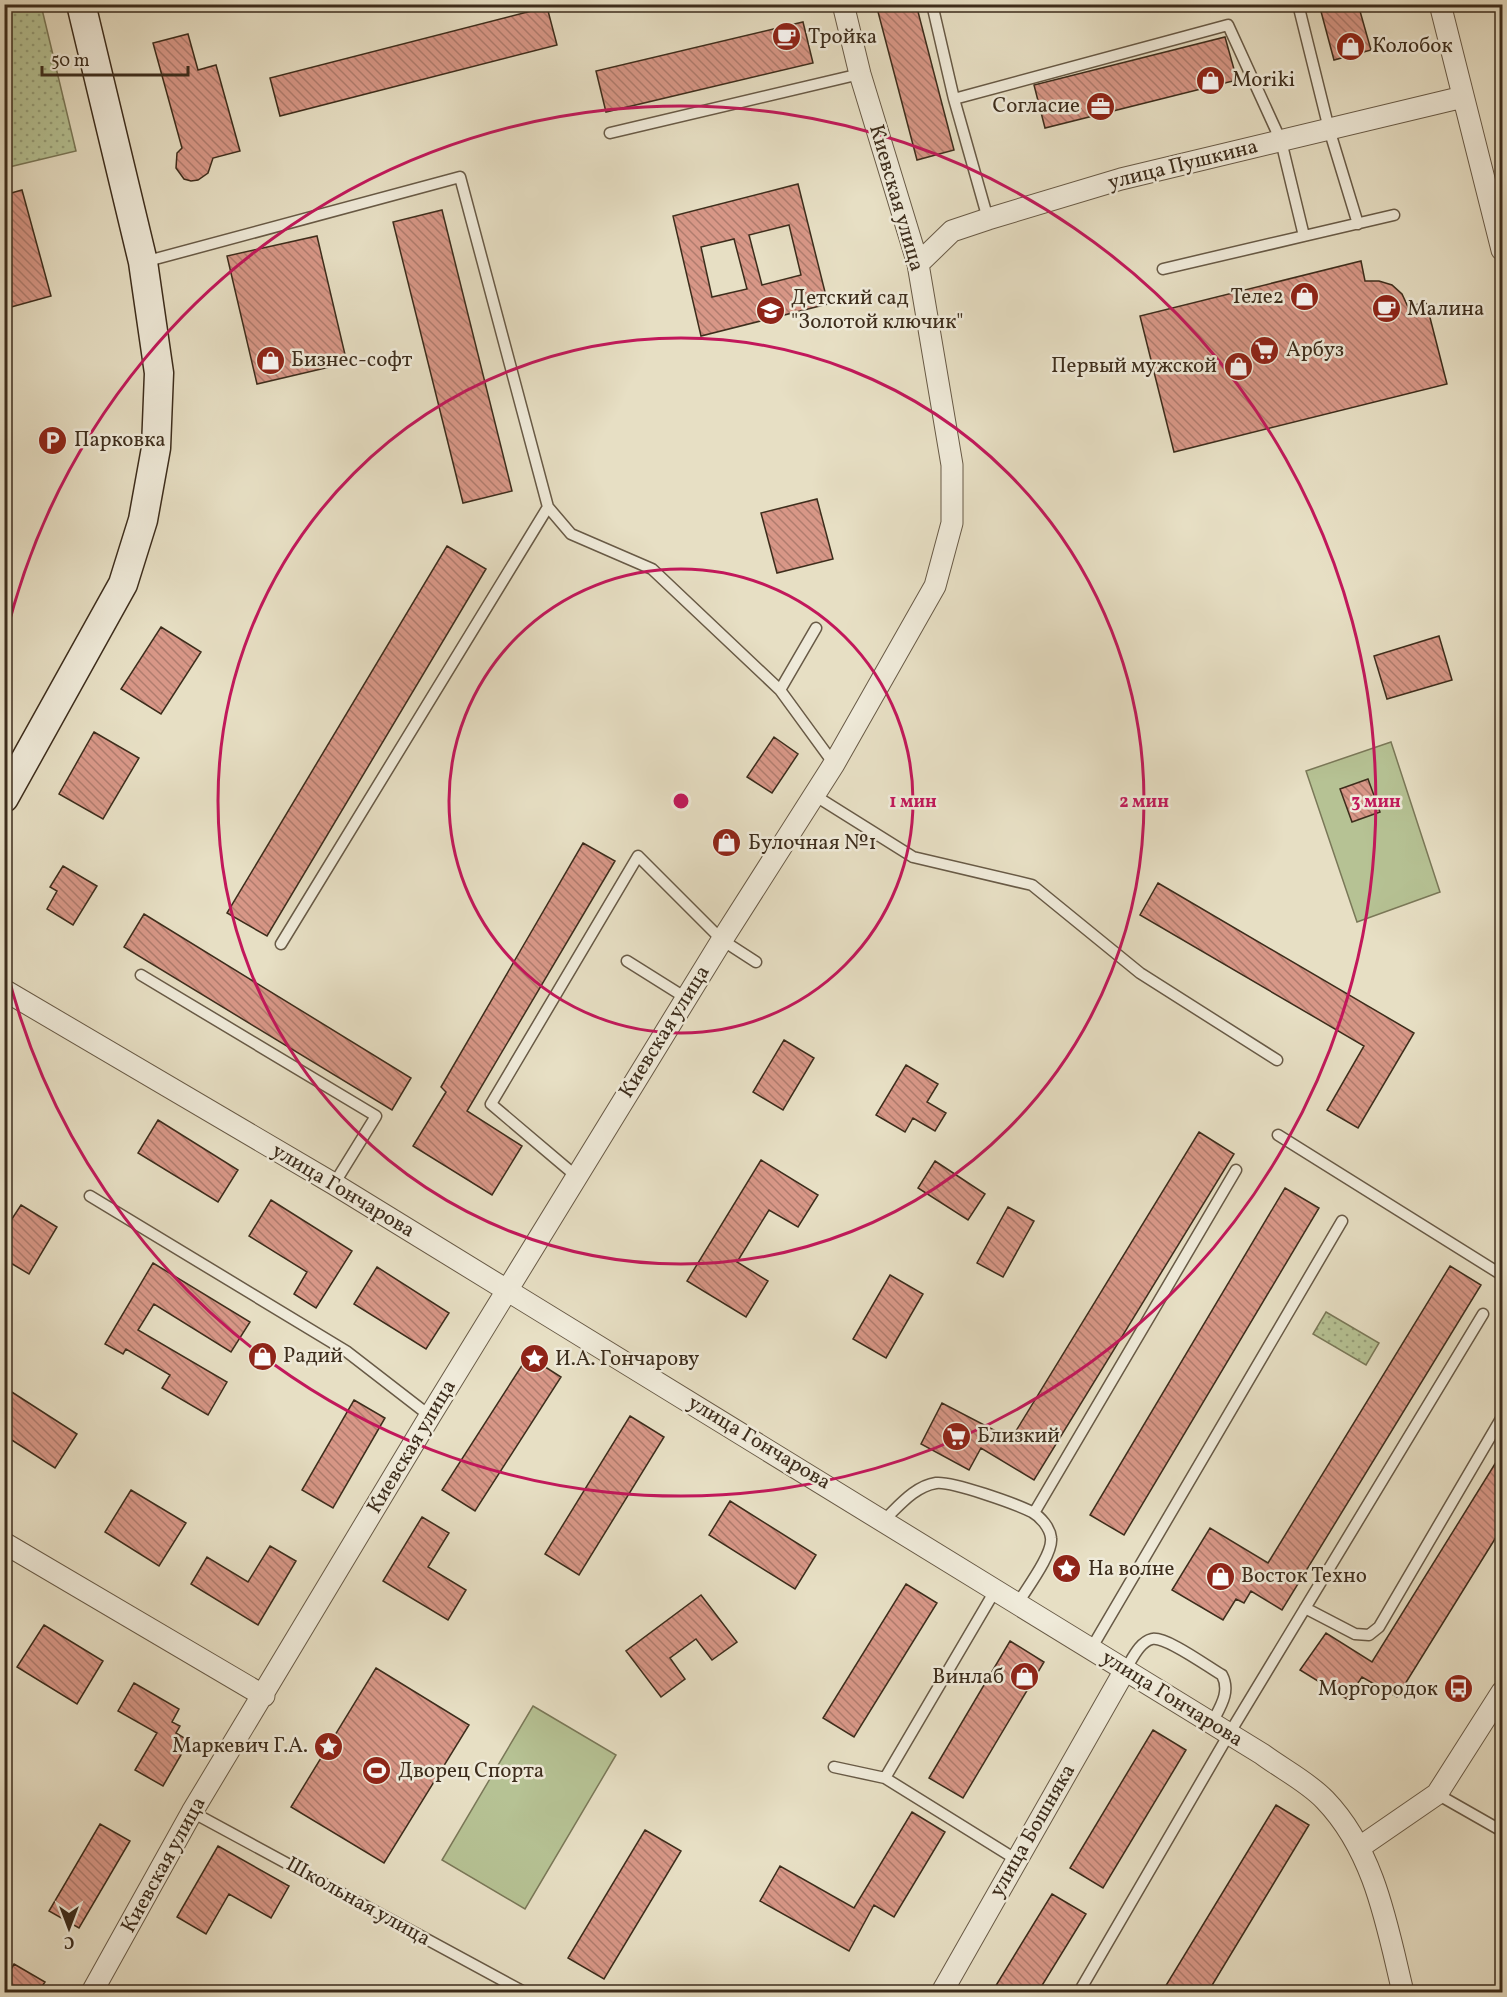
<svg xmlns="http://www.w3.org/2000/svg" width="1507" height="1997" font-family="Vollkorn,serif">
  <defs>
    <pattern id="park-dots" width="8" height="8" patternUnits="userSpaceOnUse" patternTransform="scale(1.5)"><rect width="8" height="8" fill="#b6c294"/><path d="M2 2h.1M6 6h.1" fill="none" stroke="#959e78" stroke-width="1.8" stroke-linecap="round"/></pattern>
    <pattern id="building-back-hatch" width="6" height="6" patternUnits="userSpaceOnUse" patternTransform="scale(1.5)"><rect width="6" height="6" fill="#d89787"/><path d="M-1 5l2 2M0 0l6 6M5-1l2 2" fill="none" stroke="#b07c6e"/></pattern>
  </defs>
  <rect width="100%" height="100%" fill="#e7dfc4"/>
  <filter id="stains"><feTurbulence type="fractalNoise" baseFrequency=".00333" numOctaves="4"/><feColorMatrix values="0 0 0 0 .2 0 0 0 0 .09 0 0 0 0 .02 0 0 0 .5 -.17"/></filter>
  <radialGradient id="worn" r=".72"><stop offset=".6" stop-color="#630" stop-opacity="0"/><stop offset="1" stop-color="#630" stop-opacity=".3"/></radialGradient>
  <path fill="#b6c294" stroke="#7a7858" stroke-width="1.5" d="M1391 742 1440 892 1357 922 1306 771Z
    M533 1706 616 1755 525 1909 442 1860Z"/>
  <path fill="url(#park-dots)" stroke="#7a7858" stroke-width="1.5" d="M4 5H41L76 151 5 168Z
    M1326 1312 1379 1343 1366 1365 1313 1334Z"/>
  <path fill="url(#building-back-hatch)" stroke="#3d2d1c" stroke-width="1.5" fill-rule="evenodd" d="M890 4H916L954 150 917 160 877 8Z
    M1319 4H1358L1371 50 1334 60Z
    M547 7 557 45 280 116 270 78Z
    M803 22 813 63 606 112 596 71Z
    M188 34 198 70 216 65 240 151 213 158 208 173 198 180 191 181 184 179 176 168 177 153 182 148 153 43Z
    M1225 37 1237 80 1045 128 1034 85Z
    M798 184 828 304 701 336 673 216ZM789 225 801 275 762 285 749 235ZM734 239 747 289 712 297 701 247Z
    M22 190 51 296 4 309V195Z
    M442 210 512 491 463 503 393 222Z
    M317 236 347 363 257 384 227 256Z
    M1361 261 1365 281H1379L1392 285 1402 294 1408 307 1426 302 1447 384 1174 452 1140 316Z
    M817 499 833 559 777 573 761 513Z
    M447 546 486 569 267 936 227 913Z
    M161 627 201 652 161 714 121 689Z
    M1439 636 1452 680 1387 699 1374 656Z
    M94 732 139 758 103 819 59 794Z
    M774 737 798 754 772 793 747 777Z
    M1368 779 1380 812 1352 822 1340 789Z
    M583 843 615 861 467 1111 522 1146 492 1195 413 1146 446 1092 441 1087Z
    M63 866 97 886 73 925 47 909 57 891 50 887Z
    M1158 883 1414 1033 1358 1128 1327 1110 1364 1046 1140 915Z
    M144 914 411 1078 392 1110 124 947Z
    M784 1040 814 1058 783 1110 753 1092Z
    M906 1065 938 1084 927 1102 946 1113 935 1131 913 1118 905 1132 876 1115Z
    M158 1120 238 1170 218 1202 138 1153Z
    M1199 1132 1234 1154 1034 1480 981 1448 969 1470 921 1444 942 1403 1011 1439Z
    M761 1160 818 1195 798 1227 769 1210 737 1262 768 1281 746 1317 687 1281Z
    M935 1161 985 1194 968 1220 918 1188Z
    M1285 1188 1319 1208 1124 1535 1090 1515Z
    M271 1200 352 1251 316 1308 294 1294 307 1272 249 1236Z
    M21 1205 57 1227 29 1274 4 1259V1231Z
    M1008 1207 1034 1221 1003 1277 977 1263Z
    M153 1263 250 1322 231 1352 154 1304 138 1330 227 1382 208 1415 162 1388 170 1375 126 1349 123 1354 105 1344Z
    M1450 1266 1481 1285 1282 1610 1251 1591 1244 1603 1236 1599 1223 1620 1172 1590 1210 1528 1268 1563Z
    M377 1267 449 1313 426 1349 354 1304Z
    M890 1275 923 1294 886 1358 853 1339Z
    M528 1356 561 1377 475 1511 442 1490Z
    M4 1387 77 1434 55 1468 4 1435Z
    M354 1400 385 1418 333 1508 302 1490Z
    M630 1416 664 1437 579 1575 545 1554Z
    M1503 1451V1526L1397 1697 1362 1677 1347 1699 1300 1670 1326 1633 1372 1662Z
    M131 1490 186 1523 159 1566 105 1532Z
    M730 1501 816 1555 795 1589 709 1535Z
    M422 1517 449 1533 428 1567 466 1590 448 1620 383 1581Z
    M270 1546 296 1561 258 1625 191 1584 207 1557 248 1582Z
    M906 1584 937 1603 854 1737 823 1718Z
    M701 1595 737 1642 712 1660 696 1639 670 1658 685 1679 661 1697 626 1651Z
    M44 1625 103 1661 77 1704 17 1667Z
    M1010 1641 1044 1662 963 1798 929 1778Z
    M376 1668 469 1725 384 1863 291 1807Z
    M134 1683 179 1709 172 1722 180 1726 176 1733 189 1741 163 1786 135 1770 157 1733 118 1711Z
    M1153 1730 1186 1750 1103 1888 1070 1868Z
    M1276 1805 1309 1825 1208 1992H1162Z
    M912 1812 945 1832 894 1917 874 1905 849 1951 760 1901 780 1866 854 1908Z
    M100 1824 130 1841 79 1928 49 1911Z
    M645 1830 681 1851 604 1979 568 1958Z
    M218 1846 289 1886 271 1918 229 1894 206 1934 177 1917Z
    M1052 1894 1086 1914 1038 1992H992Z
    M14 1964 45 1982 38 1992H4V1981Z"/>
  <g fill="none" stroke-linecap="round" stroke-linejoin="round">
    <defs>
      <path id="lane" d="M932 4 954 99
        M1298 4 1329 129 1358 224
        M610 133 860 74
        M988 219 954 99 1228 25 1281 141 1304 236 1394 215
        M144 262 460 177 548 507 281 944
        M1163 269 1304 236
        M548 507 571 534 652 569 780 690 834 764
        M780 690 816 628
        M814 795 913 857 1032 885 1140 973 1277 1060
        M627 961 686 998
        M141 975 376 1116 334 1184
        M1278 1135 1502 1275
        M576 1176 491 1104 638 856 722 940 756 962
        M90 1196 346 1351 430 1416
        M1034 1513 1236 1170
        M884 1520C899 1506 915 1486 936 1483 952 1481 1016 1504 1032 1512 1041 1517 1050 1528 1051 1538 1053 1554 1027 1588 1018 1603
        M1305 1608 1355 1634 1369 1635 1379 1627 1502 1417
        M1091 1649 1342 1221
        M1125 1670C1132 1660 1139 1642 1152 1639 1166 1636 1208 1667 1222 1675 1231 1692 1220 1707 1212 1723
        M834 1767 885 1778 1017 1860
        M885 1778 996 1589
        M1437 1794 1502 1831
        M192 1812 524 1992
        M1079 1992 1229 1734 1483 1314"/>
      <path id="street" d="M1440 4 1502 250
        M918 264 952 231 988 219 1121 179 1463 97
        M4 990 334 1184 1262 1754C1282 1769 1308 1782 1325 1800 1375 1852 1387 1926 1403 1992
        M4 1543 264 1696
        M1360 1847 1437 1794 1502 1692
        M92 1992 192 1812 430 1416 722 940 834 764 935 586 952 523V465L918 264 860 74 843 4
        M942 1992 1125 1670"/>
      <path id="secondary" d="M4 798 123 584 143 520 156 448 159 373 143 262 81 4"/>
    </defs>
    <use href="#lane" stroke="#685a46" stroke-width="13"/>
    <use href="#street" stroke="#685a46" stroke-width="23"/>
    <use href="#secondary" stroke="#3d2d1c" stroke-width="31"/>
    <use href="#lane" stroke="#efead9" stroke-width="10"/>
    <use href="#street" stroke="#efead9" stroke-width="21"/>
    <use href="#secondary" stroke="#efead9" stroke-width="28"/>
  </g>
  <g fill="none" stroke="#c2185b" stroke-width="3">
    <circle cx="681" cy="801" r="232"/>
    <circle cx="681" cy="801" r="463"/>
    <path d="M5 639A695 695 0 1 1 5 963"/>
  </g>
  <defs>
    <symbol id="cafe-disc" viewBox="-11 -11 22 22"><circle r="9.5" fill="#8f2418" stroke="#efead9"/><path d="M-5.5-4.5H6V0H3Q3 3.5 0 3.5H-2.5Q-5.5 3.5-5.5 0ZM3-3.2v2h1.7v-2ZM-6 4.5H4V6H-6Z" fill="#fff"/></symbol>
    <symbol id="shop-disc" viewBox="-11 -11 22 22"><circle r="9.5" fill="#8f2418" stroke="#efead9"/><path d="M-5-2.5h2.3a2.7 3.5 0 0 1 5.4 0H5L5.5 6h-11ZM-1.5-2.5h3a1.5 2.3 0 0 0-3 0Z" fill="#fff"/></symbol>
    <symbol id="office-disc" viewBox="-11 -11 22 22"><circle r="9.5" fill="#8f2418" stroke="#efead9"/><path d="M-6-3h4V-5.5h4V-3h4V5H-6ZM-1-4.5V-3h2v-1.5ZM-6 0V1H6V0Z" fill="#fff"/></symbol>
    <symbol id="school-disc" viewBox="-11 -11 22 22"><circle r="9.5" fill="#8f2418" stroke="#efead9"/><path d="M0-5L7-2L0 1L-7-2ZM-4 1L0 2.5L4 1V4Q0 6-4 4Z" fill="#fff"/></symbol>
    <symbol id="supermarket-disc" viewBox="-11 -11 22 22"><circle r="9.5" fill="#8f2418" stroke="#efead9"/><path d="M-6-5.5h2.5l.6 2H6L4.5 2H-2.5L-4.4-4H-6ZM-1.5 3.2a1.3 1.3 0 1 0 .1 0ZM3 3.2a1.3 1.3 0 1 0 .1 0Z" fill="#fff"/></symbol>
    <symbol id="parking-disc" viewBox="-11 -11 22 22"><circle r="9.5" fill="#8f2418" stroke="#efead9"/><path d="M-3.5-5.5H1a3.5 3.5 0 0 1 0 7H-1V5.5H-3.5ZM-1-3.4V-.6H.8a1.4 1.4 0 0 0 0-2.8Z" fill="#fff"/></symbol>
    <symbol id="sight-disc" viewBox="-11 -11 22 22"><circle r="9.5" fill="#8f2418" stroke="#efead9"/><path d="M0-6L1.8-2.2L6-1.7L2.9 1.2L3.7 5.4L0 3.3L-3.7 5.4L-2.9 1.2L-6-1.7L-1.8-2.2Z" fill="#fff"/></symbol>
    <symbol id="bus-disc" viewBox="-11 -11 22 22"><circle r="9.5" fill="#8f2418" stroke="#efead9"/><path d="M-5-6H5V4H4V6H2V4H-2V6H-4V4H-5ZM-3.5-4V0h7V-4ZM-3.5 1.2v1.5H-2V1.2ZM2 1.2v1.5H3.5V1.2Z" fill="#fff"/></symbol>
    <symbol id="stadium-disc" viewBox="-11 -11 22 22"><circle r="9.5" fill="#8f2418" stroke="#efead9"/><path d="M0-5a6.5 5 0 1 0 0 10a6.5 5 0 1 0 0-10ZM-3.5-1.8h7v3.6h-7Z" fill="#fff"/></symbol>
  </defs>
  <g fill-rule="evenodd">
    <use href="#cafe-disc" x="770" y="20" width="33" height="33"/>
    <use href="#shop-disc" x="1334" y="30" width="33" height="33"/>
    <use href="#shop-disc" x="1194" y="64" width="33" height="33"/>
    <use href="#office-disc" x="1084" y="90" width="33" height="33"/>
    <use href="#shop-disc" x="1288" y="280" width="33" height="33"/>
    <use href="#cafe-disc" x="1370" y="292" width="33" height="33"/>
    <use href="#school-disc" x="754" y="294" width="33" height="33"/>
    <use href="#supermarket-disc" x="1248" y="334" width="33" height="33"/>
    <use href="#shop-disc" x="254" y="344" width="33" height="33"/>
    <use href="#shop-disc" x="1222" y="350" width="33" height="33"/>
    <use href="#parking-disc" x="36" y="424" width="33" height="33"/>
    <use href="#shop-disc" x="710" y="826" width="33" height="33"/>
    <use href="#shop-disc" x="246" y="1340" width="33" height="33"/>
    <use href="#sight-disc" x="518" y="1342" width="33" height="33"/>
    <use href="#supermarket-disc" x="940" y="1420" width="33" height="33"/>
    <use href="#sight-disc" x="1050" y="1552" width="33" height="33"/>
    <use href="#shop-disc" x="1204" y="1560" width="33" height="33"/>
    <use href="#shop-disc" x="1008" y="1660" width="33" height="33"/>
    <use href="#bus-disc" x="1442" y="1672" width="33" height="33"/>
    <use href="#sight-disc" x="312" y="1730" width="33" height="33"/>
    <use href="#stadium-disc" x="360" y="1754" width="33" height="33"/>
  </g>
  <g text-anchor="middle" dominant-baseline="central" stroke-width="5" stroke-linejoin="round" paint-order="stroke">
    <g font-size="21" fill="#3d2d1c" stroke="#efead9" text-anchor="start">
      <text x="808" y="37">Тройка</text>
      <text x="1372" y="46">Колобок</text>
      <text x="1232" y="80">Moriki</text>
      <text x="1080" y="106" text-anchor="end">Согласие</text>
      <text x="1284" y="297" text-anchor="end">Теле2</text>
      <text x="791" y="298">Детский сад<tspan x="791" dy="24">"Золотой ключик"</tspan></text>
      <text x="1407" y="309">Малина</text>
      <text x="1286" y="350">Арбуз</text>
      <text x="291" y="360">Бизнес-софт</text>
      <text x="1217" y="366" text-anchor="end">Первый мужской</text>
      <text x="74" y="440">Парковка</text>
      <text x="748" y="843">Булочная №1</text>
      <text x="283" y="1356">Радий</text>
      <text x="555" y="1359">И.А. Гончарову</text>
      <text x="977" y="1436">Близкий</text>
      <text x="1088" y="1569">На волне</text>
      <text x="1241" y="1576">Восток Техно</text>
      <text x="1004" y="1677" text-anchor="end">Винлаб</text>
      <text x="1438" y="1689" text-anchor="end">Моргородок</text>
      <text x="308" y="1746" text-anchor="end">Маркевич Г.А.</text>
      <text x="398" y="1771">Дворец Спорта</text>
    </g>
    <g font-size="21" fill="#3d2d1c" stroke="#efead9">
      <text transform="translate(1183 165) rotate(-14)">улица Пушкина</text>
      <text transform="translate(896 198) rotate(74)">Киевская улица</text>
      <text transform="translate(665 1032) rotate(-58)">Киевская улица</text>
      <text transform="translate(343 1191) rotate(31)">улица Гончарова</text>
      <text transform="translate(759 1443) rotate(31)">улица Гончарова</text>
      <text transform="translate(412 1447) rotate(-59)">Киевская улица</text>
      <text transform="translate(1172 1699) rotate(32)">улица Гончарова</text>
      <text transform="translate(1033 1831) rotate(-60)">улица Бошняка</text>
      <text transform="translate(164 1865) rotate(-61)">Киевская улица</text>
      <text transform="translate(358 1902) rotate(29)">Школьная улица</text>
    </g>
  </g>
  <circle cx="681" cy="801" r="9" fill="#c2185b" stroke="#efead9" stroke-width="3"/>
  <g font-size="18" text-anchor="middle" font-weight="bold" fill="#c2185b" stroke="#efead9" stroke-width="5" stroke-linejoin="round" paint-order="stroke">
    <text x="913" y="807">1 мин</text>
    <text x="1144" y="807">2 мин</text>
    <text x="1376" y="807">3 мин</text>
  </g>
  <rect width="1507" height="1997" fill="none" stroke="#e7dfc4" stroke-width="24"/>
  <rect x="6" y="6" width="1495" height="1985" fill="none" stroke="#3d2d1c" stroke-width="3"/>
  <rect x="12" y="12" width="1483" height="1973" fill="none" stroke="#3d2d1c" stroke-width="1.5"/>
  <g transform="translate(69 1928) rotate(180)" stroke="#efead9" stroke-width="4.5" paint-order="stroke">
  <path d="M0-4.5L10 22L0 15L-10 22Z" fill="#3d2d1c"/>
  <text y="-9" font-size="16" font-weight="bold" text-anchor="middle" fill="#3d2d1c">С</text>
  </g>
  <path d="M42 66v9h146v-9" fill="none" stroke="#3d2d1c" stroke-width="3"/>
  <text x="51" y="66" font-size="18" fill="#3d2d1c" stroke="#efead9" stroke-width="4.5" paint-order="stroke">50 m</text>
  <rect width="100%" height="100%" filter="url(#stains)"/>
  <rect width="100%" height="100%" fill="url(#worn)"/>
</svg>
